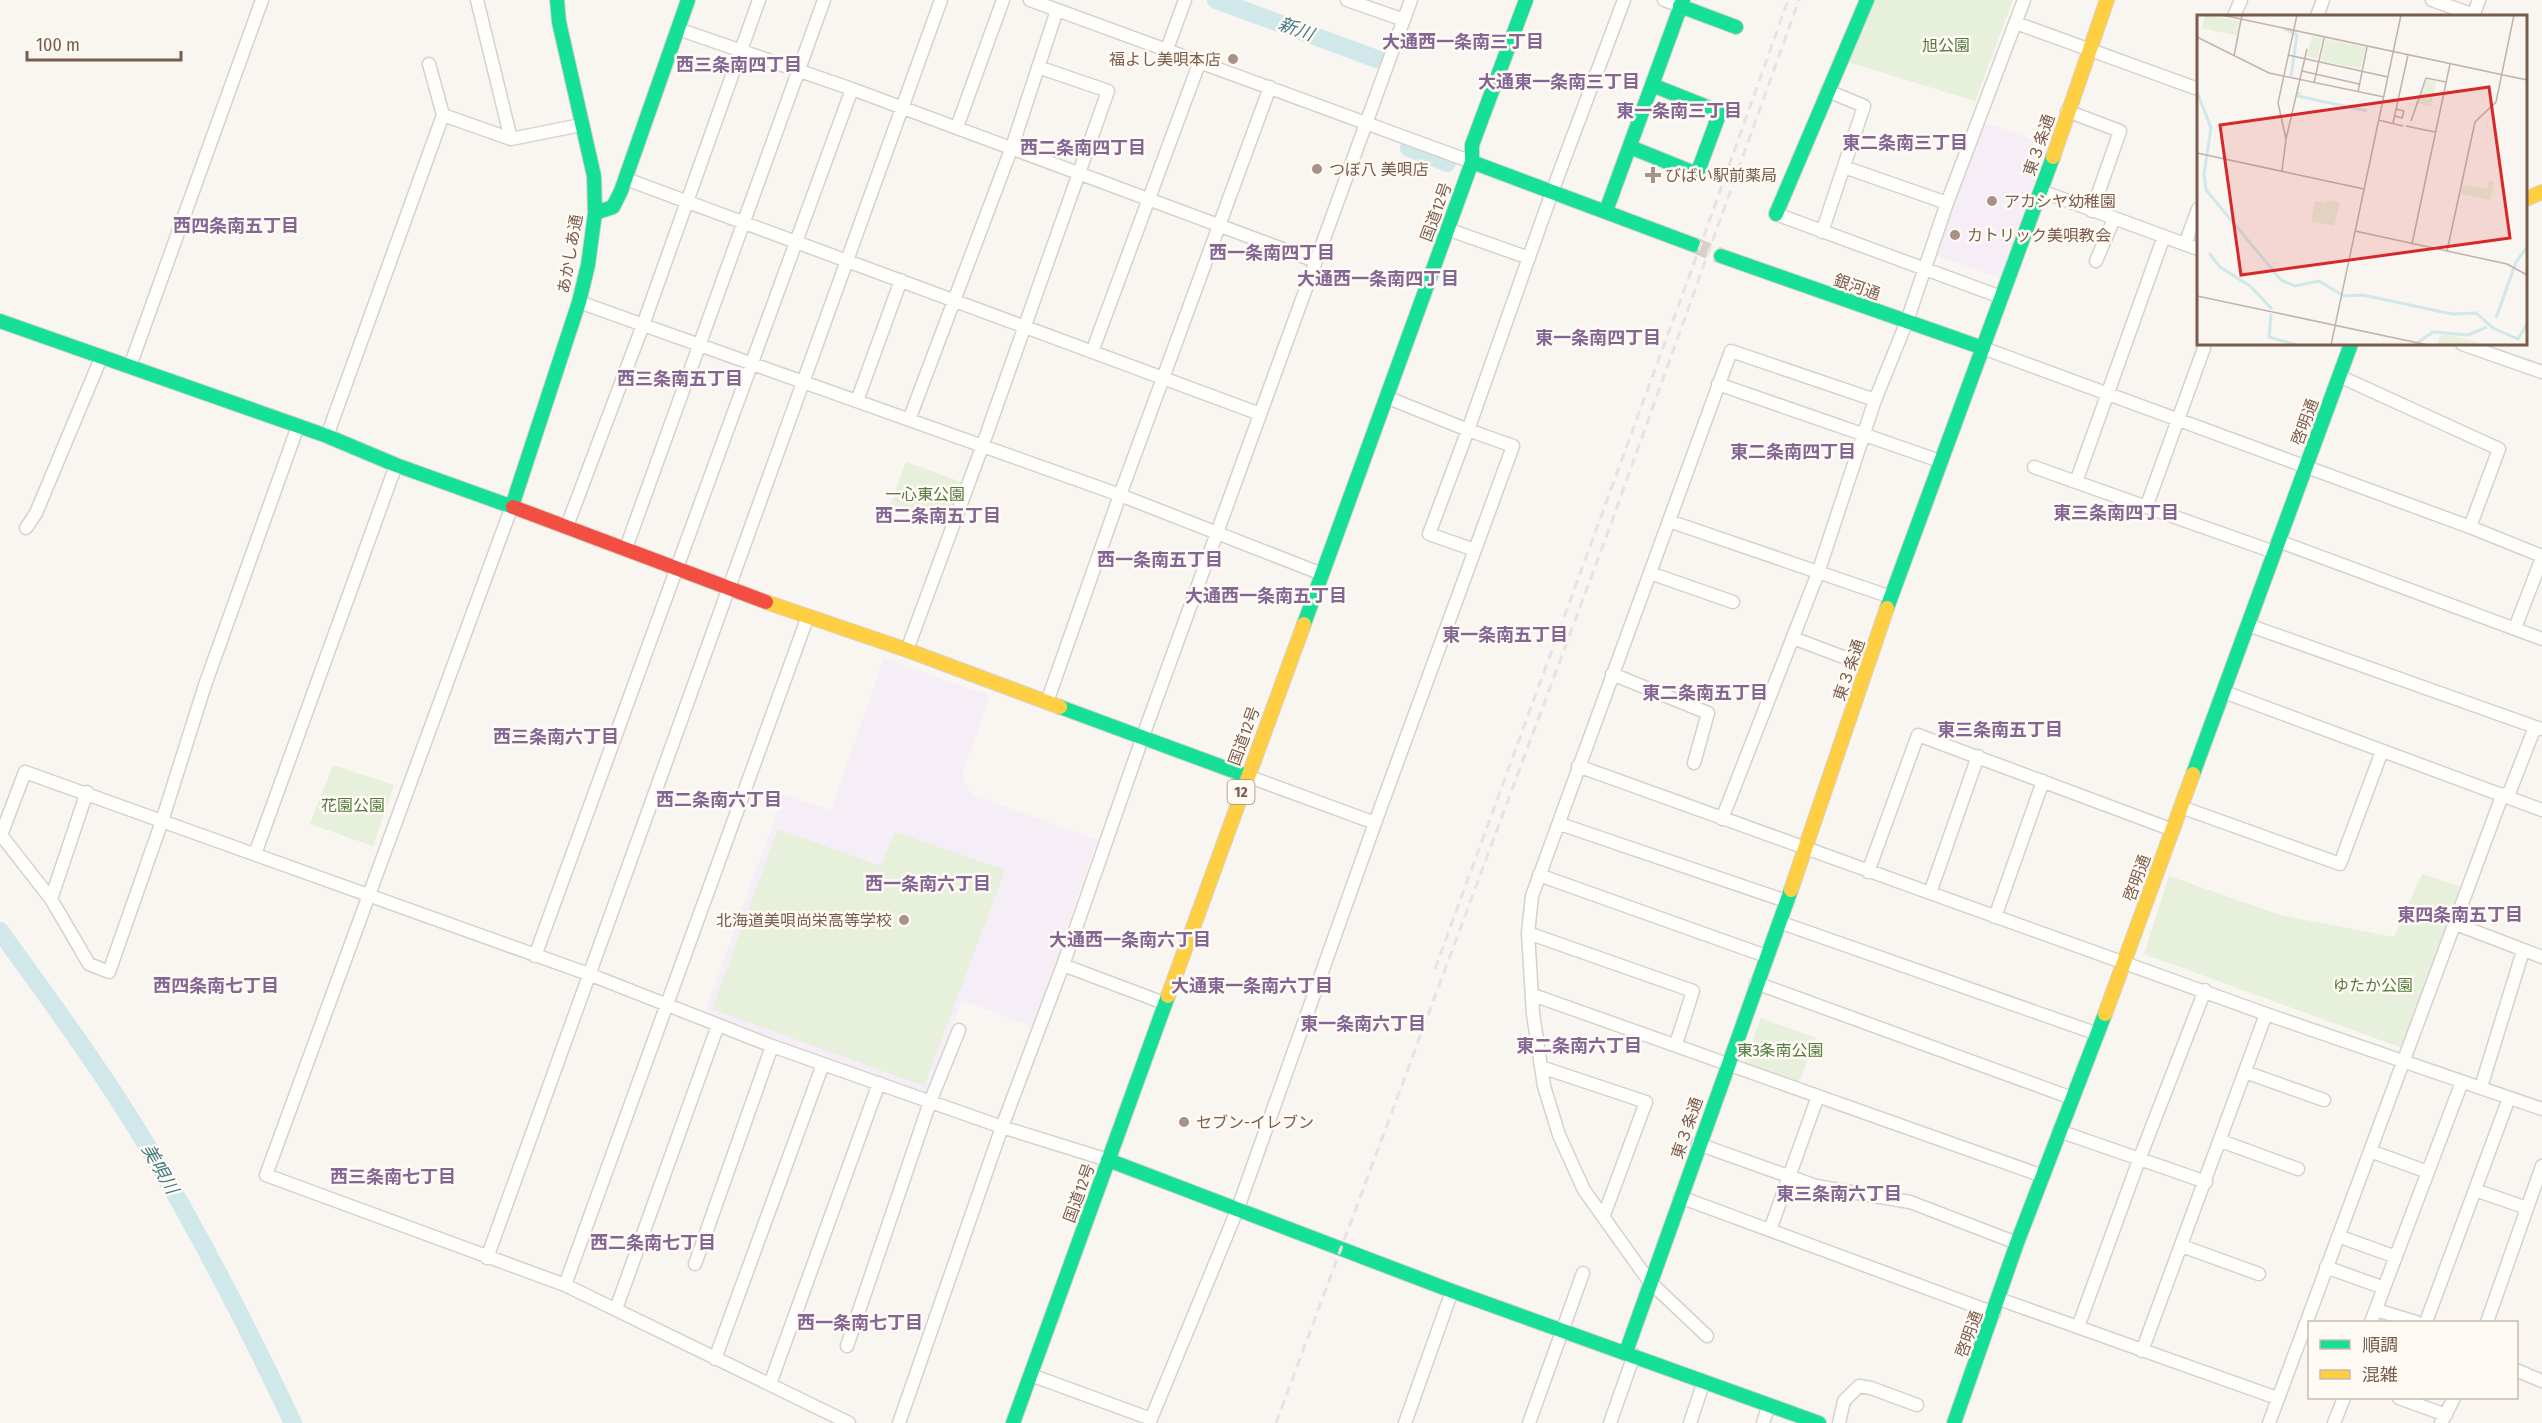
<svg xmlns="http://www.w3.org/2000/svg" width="2542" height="1423" font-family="'Fira Sans Condensed','Noto Sans JP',sans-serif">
  <rect width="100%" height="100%" fill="#f9f5f0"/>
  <path fill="#f6eef6" d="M1984 122 2050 146 2001 278 1935 255Z
    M884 658 990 696 962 774 971 794 1097 840 1033 1027 962 1000 928 1095 705 1012 783 795 831 810Z"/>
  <path fill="#e7f0db" d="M1875 0H2013L1975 101 1848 62Z
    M906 462 964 483 947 529 890 505Z
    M333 765 394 785 373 846 310 824Z
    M778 829 881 866 895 832 1005 870 924 1086 712 1009Z
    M2422 874 2464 888 2402 1048 2144 954 2169 876 2280 915 2394 937Z
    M1761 1018 1816 1038 1799 1083 1744 1063Z"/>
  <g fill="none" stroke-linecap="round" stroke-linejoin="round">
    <path stroke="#d0e8ea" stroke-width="18" d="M1216 0 1377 59
      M1409 148 1447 163
      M0 931C51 1002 104 1073 149 1149 202 1238 249 1330 293 1423"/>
    <path stroke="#d9cfc7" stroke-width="16" stroke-dasharray="16 8" stroke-linecap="butt" d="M1694 245 1721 256"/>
    <defs>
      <path id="street" d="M477 0 511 139 581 125
        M1030 0 1472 162
        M1347 0 1404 20
        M1664 0 1680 6
        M2432 0 2474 15
        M2234 16 2241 0
        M2317 16 2323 0
        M2473 16 2479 0
        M2016 23 2198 89
        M1167 49 1185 0
        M429 64 443 115 511 139
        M852 89 1315 261
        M2067 111 2120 131 2092 211
        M957 127 1003 0
        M1844 167 1947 203
        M626 179 1260 414
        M2041 191 2198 249
        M1776 214 2001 297
        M1447 229 1529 258
        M1822 232 1864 106 1828 91
        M2164 236 2076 482 2274 552
        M2185 244 2198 209
        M2096 261 2114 219
        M579 302 1120 495 1322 574
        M2462 344 2542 372
        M1983 348 2470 527 2542 556
        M1092 352 1200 61
        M130 366 262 0
        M2339 376 2499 449 2470 527
        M1718 384 1940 461
        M1386 397 1468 430 1429 534 1475 550
        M857 401 901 280
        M909 420 1012 147 1057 10
        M298 426 205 685 162 821 109 972 89 964 51 899 1 835 25 772 591 975 772 1046 1002 1127 1108 1160
        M327 436 443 115
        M2034 467 2076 482
        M2147 505 2204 348
        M512 506 266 1175 565 1285 849 1423
        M1669 521 1891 597
        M567 526 643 325 759 0
        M26 528 36 513 101 358
        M2278 541 2542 639
        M626 548 824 0
        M1650 573 1733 602
        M2248 625 2541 729
        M2515 628 2542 558
        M1793 638 1867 666
        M907 650 982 447 1108 91 1038 67
        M1612 674 1708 713 1694 763
        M2224 692 2542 810
        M1047 702 1120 495 1270 87
        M1578 766 2266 1014 2542 1109
        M1247 776 1375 823
        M2181 807 2340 864 2382 751
        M1722 819 1818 573 1875 400 1907 321 1947 203 2024 0
        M1560 824 1786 901
        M255 854 396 465
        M1868 872 1918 735 2173 830
        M1539 875 1766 956
        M1930 893 1978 756
        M51 899 87 792
        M1995 917 2043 781
        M1779 922 2098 1034
        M2453 923 2542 957
        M1528 933 1693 991 1676 1044
        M535 956 852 89 678 29
        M1063 965 1164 1003
        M1756 983 2072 1098
        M1533 995 2043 1176
        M1541 1067 1646 1102 1604 1215
        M2245 1072 2324 1100
        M2481 1087 2523 951
        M2059 1131 2206 1182
        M2221 1141 2298 1169
        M1698 1144 1816 1186 1910 1202 2017 1243
        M2370 1151 2428 1172
        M2475 1190 2527 1208
        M1680 1197 1994 1313
        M1770 1230 1818 1096
        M2338 1236 2396 1257
        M2182 1246 2259 1274
        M487 1258 941 0
        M695 1264 772 1046
        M2326 1267 2384 1288
        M565 1285 808 616
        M1999 1299 2277 1398
        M616 1309 718 1025
        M2376 1310 2416 1322
        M2371 1322 2462 1082
        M2426 1322 2509 1098
        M2487 1322 2542 1166
        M2078 1327 2139 1160 2205 990
        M1707 1336 1649 1281 1584 1190 1559 1135 1544 1086 1533 1014 1528 933 1532 896 1731 351 1875 400
        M847 1346 930 1102 959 1030
        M2142 1351 2266 1014
        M715 1359 823 1064
        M2516 1370 2542 1381
        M1031 1375 1151 1419 1238 1208 1375 823 1513 446 1468 430 1552 192 1624 0
        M770 1384 879 1083
        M2399 1398 2446 1415
        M899 1423 1002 1127 1063 965 1143 736 1411 0
        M1405 1423 1452 1291
        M1529 1423 1583 1273
        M1610 1423 1634 1355
        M1690 1423 1704 1381
        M1763 1423 1769 1405
        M1839 1423 1844 1401 1859 1386 1871 1388 1917 1405
        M2269 1423 2502 796 2510 791 2535 727
        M2334 1423 2344 1398
        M2441 1423 2454 1398"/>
      <path id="fast" d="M1680 6 1736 27
        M1630 147 1697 174 1720 112 1652 85
        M1472 162 1694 245
        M1606 211 1683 0
        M595 213 613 207 621 191 688 0
        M1776 214 1867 0
        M1721 256 1983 348
        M0 321 327 436 396 465 513 507
        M512 506 579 302 588 265 595 213 594 176 559 22 557 0
        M1887 608 2053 157
        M1304 624 1472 162V145L1526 0
        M1060 707 1247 776
        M2193 774 2351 344
        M1108 1160 1452 1291 1819 1423
        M1626 1352 1791 890
        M1013 1423 1168 996
        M1954 1423 2017 1243 2105 1014"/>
      <path id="slow" d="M2053 157 2107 0
        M2526 199 2542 192
        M766 602 907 650 1060 707
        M1791 890 1887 608
        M1168 996 1304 624
        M2105 1014 2193 774"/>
      <path id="jam" d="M513 507 766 602"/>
    </defs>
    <use href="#street" stroke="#d7d1cb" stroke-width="15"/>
    <use href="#fast" stroke="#d9d2cb" stroke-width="16"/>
    <use href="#slow" stroke="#d9d2cb" stroke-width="16"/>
    <use href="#jam" stroke="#d9d2cb" stroke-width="16"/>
    <use href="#street" stroke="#fefefd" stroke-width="12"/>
    <use href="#fast" stroke="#16e098" stroke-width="14"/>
    <use href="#slow" stroke="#ffcf43" stroke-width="14"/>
    <use href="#jam" stroke="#f24e42" stroke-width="14"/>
    <path stroke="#e6e3e7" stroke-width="3" stroke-dasharray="9 6" stroke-linecap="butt" d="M1435 969 1705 233 1788 0
      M1276 1423 1608 532 1799 0"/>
  </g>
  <g fill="#a69286" stroke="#fffaf3" stroke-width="2">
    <circle cx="1233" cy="59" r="6"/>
    <circle cx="1317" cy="169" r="6"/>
    <path d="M1650 166h6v6h6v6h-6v6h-6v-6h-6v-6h6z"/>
    <circle cx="1992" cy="201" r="6"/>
    <circle cx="1955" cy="235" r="6"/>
    <circle cx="904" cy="920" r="6"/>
    <circle cx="1184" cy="1122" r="6"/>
  </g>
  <g text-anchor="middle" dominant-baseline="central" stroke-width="5" stroke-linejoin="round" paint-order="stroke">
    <rect fill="#fffaf3" stroke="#a28b7f" stroke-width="1.5" x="1227.5" y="780" width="27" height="24" rx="4.5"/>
    <g font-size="15" font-weight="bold" fill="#7a5c4d">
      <text x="1241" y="792">12</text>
    </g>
    <g font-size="16" fill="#537a41" stroke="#fffaf3">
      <text x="1946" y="45">旭公園</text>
      <text x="925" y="494">一心東公園</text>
      <text x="353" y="805">花園公園</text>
      <text x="2373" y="985">ゆたか公園</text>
      <text x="1780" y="1050">東3条南公園</text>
    </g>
    <g font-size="16" fill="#7a5c4d" stroke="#fffaf3" text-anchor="start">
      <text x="1221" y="59" text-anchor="end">福よし美唄本店</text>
      <text x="1329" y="169">つぼ八 美唄店</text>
      <text x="1665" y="175">びばい駅前薬局</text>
      <text x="2004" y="201">アカシヤ幼稚園</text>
      <text x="1967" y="235">カトリック美唄教会</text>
      <text x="892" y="920" text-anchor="end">北海道美唄尚栄高等学校</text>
      <text x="1196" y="1122">セブン-イレブン</text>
    </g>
    <g font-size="16" fill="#7a5c4d" stroke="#fffaf3">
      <text transform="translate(2039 145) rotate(-71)">東３条通</text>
      <text transform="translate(1436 212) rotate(-70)">国道12号</text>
      <text transform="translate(570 254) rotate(-80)">あかしあ通</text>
      <text transform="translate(1857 287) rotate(19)">銀河通</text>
      <text transform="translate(2305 422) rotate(-70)">啓明通</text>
      <text transform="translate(1849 670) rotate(-71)">東３条通</text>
      <text transform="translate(1244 736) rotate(-70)">国道12号</text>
      <text transform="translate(2137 878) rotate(-70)">啓明通</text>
      <text transform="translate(1687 1128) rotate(-71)">東３条通</text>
      <text transform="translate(1079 1193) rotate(-70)">国道12号</text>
      <text transform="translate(1969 1334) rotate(-70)">啓明通</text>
    </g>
    <g font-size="18" font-style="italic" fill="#437c86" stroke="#fffaf3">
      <text transform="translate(1296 29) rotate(20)">新川</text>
      <text transform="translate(160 1169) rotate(60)">美唄川</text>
    </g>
    <g font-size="18" font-weight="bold" fill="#846695" stroke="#fffaf3">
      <text x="1463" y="42">大通西一条南三丁目</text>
      <text x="739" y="65">西三条南四丁目</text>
      <text x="1559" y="82">大通東一条南三丁目</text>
      <text x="1679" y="111">東一条南三丁目</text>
      <text x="1905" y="143">東二条南三丁目</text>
      <text x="1083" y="148">西二条南四丁目</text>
      <text x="236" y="226">西四条南五丁目</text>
      <text x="1272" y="253">西一条南四丁目</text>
      <text x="1378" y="279">大通西一条南四丁目</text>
      <text x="1598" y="338">東一条南四丁目</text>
      <text x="680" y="379">西三条南五丁目</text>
      <text x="1793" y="452">東二条南四丁目</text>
      <text x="2116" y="513">東三条南四丁目</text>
      <text x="938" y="516">西二条南五丁目</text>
      <text x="1160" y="560">西一条南五丁目</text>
      <text x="1266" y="596">大通西一条南五丁目</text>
      <text x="1505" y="635">東一条南五丁目</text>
      <text x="1705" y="693">東二条南五丁目</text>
      <text x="2000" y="730">東三条南五丁目</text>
      <text x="556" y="737">西三条南六丁目</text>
      <text x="719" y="800">西二条南六丁目</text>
      <text x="928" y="884">西一条南六丁目</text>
      <text x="2460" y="915">東四条南五丁目</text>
      <text x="1130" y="940">大通西一条南六丁目</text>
      <text x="216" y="986">西四条南七丁目</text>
      <text x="1252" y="986">大通東一条南六丁目</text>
      <text x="1363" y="1024">東一条南六丁目</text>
      <text x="1579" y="1046">東二条南六丁目</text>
      <text x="393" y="1177">西三条南七丁目</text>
      <text x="1839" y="1194">東三条南六丁目</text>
      <text x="653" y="1243">西二条南七丁目</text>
      <text x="860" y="1323">西一条南七丁目</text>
    </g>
  </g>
  <g transform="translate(2197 15)">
    <rect width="330" height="330" fill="#f9f5f0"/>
    <path d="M8 0 44 6 40 21 5 13ZM115 21 125 23 120 44 110 41ZM128 24 169 32 163 54 124 46ZM230 65 239 66 234 91 220 89ZM292 166 297 167 293 185 264 179 266 170 290 174ZM130 185 143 187 137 211 114 206 118 186 129 188ZM250 320 281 327 287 330H240L243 321Z" fill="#e7f0db"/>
    <path fill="none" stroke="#d0e8ea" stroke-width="3" d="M86 13 100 20 94 61M0 77 14 113 7 159 9 175 84 265 98 271 122 266 147 281 166 280 255 299 279 298 296 313 321 324 330 309M102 77 101 81 170 96M12 238 23 252 53 271 75 294M74 299 72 322 100 330M299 303 319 247 330 232M217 330 236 317 271 320 290 312"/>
    <path fill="none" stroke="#c2b3aa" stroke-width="1.5" d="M25 0 330 65M0 22 72 58 187 82M91 40 191 62M37 41 45 0M105 56 162 69M117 68 127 23M161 77 170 32M198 101 205 103 207 96 199 94M181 105 206 111M214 106 229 63 249 67M196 108 211 40M209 111 238 117M89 124 110 34M0 138 167 174M85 156 89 124 81 88 100 0M158 216 310 249 330 260M215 229 253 49M250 236 278 107 299 87 317 0M0 281 231 330M134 330 204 0"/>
    <path fill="#d62828" fill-opacity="0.15" stroke="#d62828" stroke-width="3" d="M292 72 313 223 44 260 23 110Z"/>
    <rect width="330" height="330" fill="none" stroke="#7a5c4d" stroke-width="3"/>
  </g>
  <rect x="2308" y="1321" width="210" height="78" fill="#fffaf3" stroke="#cabbb1" stroke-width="1.5"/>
  <rect x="2320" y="1340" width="30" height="9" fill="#16e098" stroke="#cabbb1" stroke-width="1.5"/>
  <text x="2362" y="1351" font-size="18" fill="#7a5c4d">順調</text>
  <rect x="2320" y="1370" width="30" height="9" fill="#ffcf43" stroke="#cabbb1" stroke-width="1.5"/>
  <text x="2362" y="1381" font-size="18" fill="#7a5c4d">混雑</text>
  <path d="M27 51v9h154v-9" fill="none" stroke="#7a5c4d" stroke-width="3"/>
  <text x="36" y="51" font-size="18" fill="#7a5c4d" stroke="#fffaf3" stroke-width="4.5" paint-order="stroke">100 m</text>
</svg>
